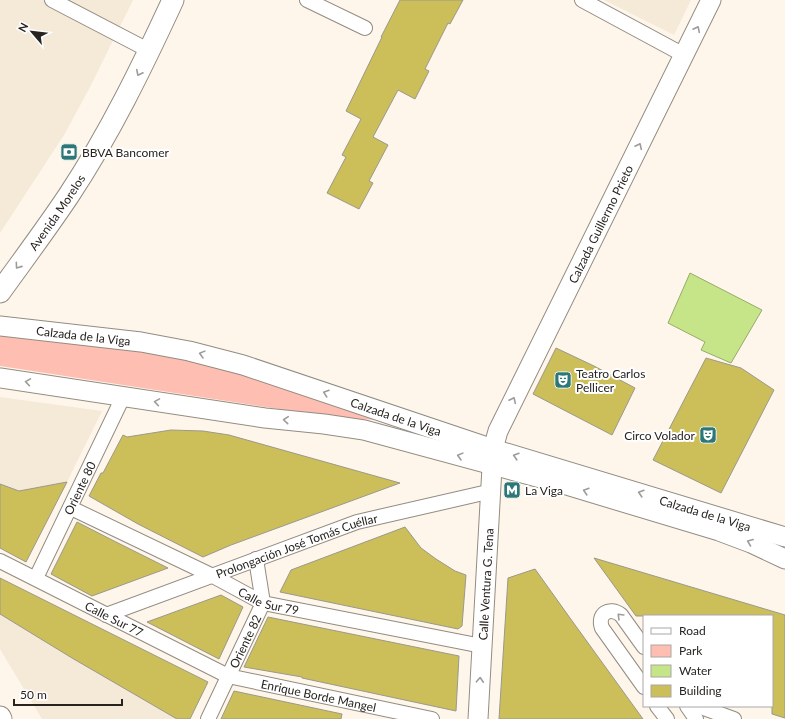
<svg xmlns="http://www.w3.org/2000/svg" width="785" height="719" font-family="Lato,sans-serif">
  <rect width="100%" height="100%" fill="#fef6eb"/>
  <path fill="#f5e9d8" d="M0 0H133L90 87 64 135 0 233Z
    M604 0H691L674 35Z
    M0 397 102 411 67 482 28 489 0 543Z
    M0 614 72 658 177 719H42L0 649Z"/>
  <path fill="#febfb2" d="M0 335 91 343 225 364 380 420 355 419 285 410 0 366Z"/>
  <path fill="#c6e589" stroke="#96ab6a" d="M690 273 762 310 731 363 701 350 705 342 668 323Z"/>
  <path fill="#ccbe59" stroke="#9a998d" d="M400 0H463L450 24 448 23 425 69 429 71 415 99 398 90 373 137 388 145 369 181 373 183 359 209 327 193 346 157 342 155 361 119 346 111 382 37H381Z
    M556 348 594 366 635 388 612 435 533 394Z
    M706 358 741 368 774 390 721 493 653 460Z
    M171 430 203 431 229 435 400 483 231 545 203 557 138 524 89 496 101 473H103L123 435 127 437Z
    M67 482 26 562 0 548V484L19 491Z
    M77 522 116 542 168 568 92 596 51 574Z
    M405 527 421 548 436 559 455 571 466 575 462 626 458 629 280 592 291 570Z
    M594 558 785 615V718L772 714V616H636Z
    M535 569 570 618 643 719H499L508 578Z
    M0 578 208 682 190 719H177L72 658 0 614Z
    M221 595 243 607 219 659 147 622Z
    M268 617 459 656 456 711 302 678V677L244 667Z
    M234 691 342 714 341 719H221Z"/>
  <g fill="none" stroke-linecap="round" stroke-linejoin="round">
    <defs>
      <g id="street">
        <path d="M52 0 150 51"/>
        <path d="M307 0 365 28"/>
        <path d="M582 0 684 55"/>
        <path id="s1" d="M71 508 213 576 263 603 482 646"/>
        <path id="s2" d="M0 561 228 676 432 719"/>
        <path id="s3" d="M36 578 123 397"/>
        <path id="s4" d="M106 615 357 522 492 491"/>
        <path d="M644 647 621 615C609 606 597 614 602 628L644 687"/>
        <path d="M657 706 667 719"/>
        <path d="M687 706 696 719"/>
        <path d="M698 706 734 719"/>
        <path id="s5" d="M208 719 263 603 256 559"/>
      </g>
      <g id="secondary">
        <path id="s6" d="M0 326 141 342 189 351 243 365 493 449 785 537"/>
        <path d="M0 378 265 418 324 424 364 430 563 484 719 531 751 543 785 559"/>
        <path id="s7" d="M478 719 493 449 498 431 711 0"/>
      </g>
      <g id="primary">
        <path id="s8" d="M0 292C23 260 47 228 69 195 110 133 142 67 173 0"/>
        <path d="M0 717 1 719"/>
      </g>
    </defs>
    <use href="#street" stroke="#938c82" stroke-width="16"/>
    <use href="#secondary" stroke="#938c82" stroke-width="21"/>
    <use href="#primary" stroke="#938c82" stroke-width="23"/>
    <use href="#street" stroke="#fff" stroke-width="14"/>
    <use href="#secondary" stroke="#fff" stroke-width="19"/>
    <use href="#primary" stroke="#fff" stroke-width="21"/>
  </g>
  <defs><path id="oneway-chevron" d="M-2-3.5L2.5 0L-2 3.5" fill="none" stroke-width="1.6" stroke-linecap="round" stroke-linejoin="round"/></defs>
  <g stroke="#9e9c9b">
    <use href="#oneway-chevron" transform="translate(697 29) rotate(-64)"/>
    <use href="#oneway-chevron" transform="translate(139 73) rotate(117)"/>
    <use href="#oneway-chevron" transform="translate(639 146) rotate(-64)"/>
    <use href="#oneway-chevron" transform="translate(18 266) rotate(125)"/>
    <use href="#oneway-chevron" transform="translate(202 354) rotate(-165)"/>
    <use href="#oneway-chevron" transform="translate(28 382) rotate(-171)"/>
    <use href="#oneway-chevron" transform="translate(326 393) rotate(-161)"/>
    <use href="#oneway-chevron" transform="translate(513 400) rotate(-64)"/>
    <use href="#oneway-chevron" transform="translate(157 402) rotate(-171)"/>
    <use href="#oneway-chevron" transform="translate(286 420) rotate(-175)"/>
    <use href="#oneway-chevron" transform="translate(460 456) rotate(-165)"/>
    <use href="#oneway-chevron" transform="translate(516 456) rotate(-163)"/>
    <use href="#oneway-chevron" transform="translate(586 491) rotate(-163)"/>
    <use href="#oneway-chevron" transform="translate(641 493) rotate(-163)"/>
    <use href="#oneway-chevron" transform="translate(750 542) rotate(-158)"/>
    <use href="#oneway-chevron" transform="translate(620 616) rotate(-135)"/>
    <use href="#oneway-chevron" transform="translate(480 680) rotate(-87)"/>
  </g>
  <defs>
    <symbol id="bank-square" viewBox="-11 -11 22 22"><rect x="-9" y="-9" width="18" height="18" rx="4" fill="#2d7776" stroke="#fff"/><path d="M-6-4H6V4H-6ZM0-2.3a2.3 2.3 0 1 0 0 4.6a2.3 2.3 0 1 0 0-4.6Z" fill="#fff"/></symbol>
    <symbol id="theatre-square" viewBox="-11 -11 22 22"><rect x="-9" y="-9" width="18" height="18" rx="4" fill="#2d7776" stroke="#fff"/><path d="M-5-5.5Q0-4 5-5.5V0Q5 5 0 6Q-5 5-5 0ZM-3.3-2.5H-1v1.5H-3.3ZM1-2.5H3.3v1.5H1ZM-2.8 1Q0 5.5 2.8 1Z" fill="#fff"/></symbol>
    <symbol id="metro-square" viewBox="-11 -11 22 22"><rect x="-9" y="-9" width="18" height="18" rx="4" fill="#2d7776" stroke="#fff"/><path d="M-5.5 5V-5H-3L0 0L3-5H5.5V5H3V-.5L0 4L-3-.5V5Z" fill="#fff"/></symbol>
  </defs>
  <g fill-rule="evenodd">
    <use href="#bank-square" x="59" y="142" width="20" height="20"/>
    <use href="#theatre-square" x="553" y="370" width="20" height="20"/>
    <use href="#theatre-square" x="698" y="425" width="20" height="20"/>
    <use href="#metro-square" x="502" y="480" width="20" height="20"/>
  </g>
  <g text-anchor="middle" dominant-baseline="central" stroke-width="4" stroke-linejoin="round" paint-order="stroke">
    <g font-size="12" fill="#272420" stroke="#fff" text-anchor="start">
      <text x="82" y="152">BBVA Bancomer</text>
      <text x="576" y="373">Teatro Carlos<tspan x="576" dy="14">Pellicer</tspan></text>
      <text x="695" y="435" text-anchor="end">Circo Volador</text>
      <text x="525" y="490">La Viga</text>
    </g>
    <g font-size="12" fill="#272420" stroke="#fff">
      <text stroke="none"><textPath href="#s8" startOffset="98">Avenida Morelos</textPath></text>
      <text stroke="none"><textPath href="#s7" startOffset="520">Calzada Guillermo Prieto</textPath></text>
      <text stroke="none"><textPath href="#s6" startOffset="84">Calzada de la Viga</textPath></text>
      <text stroke="none"><textPath href="#s6" startOffset="408">Calzada de la Viga</textPath></text>
      <text stroke="none"><textPath href="#s3" startOffset="100">Oriente 80</textPath></text>
      <text stroke="none"><textPath href="#s6" startOffset="732">Calzada de la Viga</textPath></text>
      <text stroke="none"><textPath href="#s4" startOffset="203">Prolongación José Tomás Cuéllar</textPath></text>
      <text stroke="none"><textPath href="#s7" startOffset="135">Calle Ventura G. Tena</textPath></text>
      <text stroke="none"><textPath href="#s1" startOffset="219">Calle Sur 79</textPath></text>
      <text stroke="none"><textPath href="#s2" startOffset="128">Calle Sur 77</textPath></text>
      <text stroke="none"><textPath href="#s5" startOffset="86">Oriente 82</textPath></text>
      <text stroke="none"><textPath href="#s2" startOffset="348">Enrique Borde Mangel</textPath></text>
    </g>
  </g>
  <rect x="643" y="615" width="130" height="92" fill="#ffffff" stroke="#a9a7a6"/>
  <rect x="651" y="628" width="20" height="6" fill="#ffffff" stroke="#a9a7a6"/>
  <text x="679" y="635" font-size="12" fill="#272420">Road</text>
  <rect x="651" y="645" width="20" height="12" fill="#febfb2" stroke="#a9a7a6"/>
  <text x="679" y="655" font-size="12" fill="#272420">Park</text>
  <rect x="651" y="665" width="20" height="12" fill="#c6e589" stroke="#a9a7a6"/>
  <text x="679" y="675" font-size="12" fill="#272420">Water</text>
  <rect x="651" y="685" width="20" height="12" fill="#ccbe59" stroke="#a9a7a6"/>
  <text x="679" y="695" font-size="12" fill="#272420">Building</text>
  <g transform="translate(32 32) rotate(298)" stroke="#ffffff" stroke-width="3" paint-order="stroke">
  <path d="M0-3L7 15L0 10L-7 15Z" fill="#272420"/>
  <text y="-6" font-size="11" font-weight="bold" text-anchor="middle" fill="#272420">N</text>
  </g>
  <path d="M14 699v6h108v-6" fill="none" stroke="#272420" stroke-width="2"/>
  <text x="20" y="699" font-size="12" fill="#272420" stroke="#ffffff" stroke-width="3" paint-order="stroke">50 m</text>
</svg>
